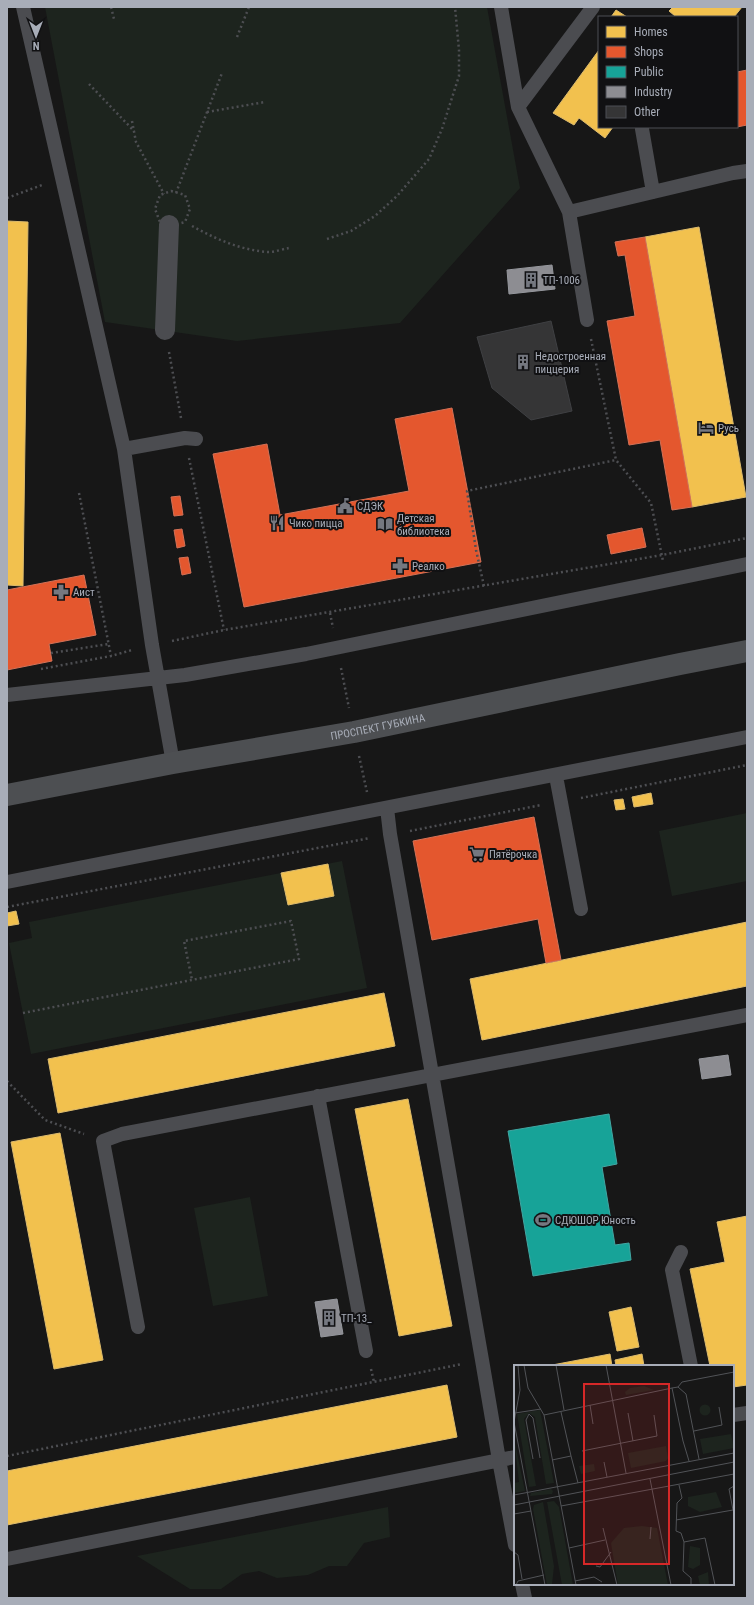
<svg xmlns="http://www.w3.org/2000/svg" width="754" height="1605" font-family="'Roboto Condensed',sans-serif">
  <rect width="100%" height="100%" fill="#171717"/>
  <path fill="#1d241e" d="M45 7H487L520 188 400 323 237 341 105 322Z
    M747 813V881L672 896 659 831Z
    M342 861 367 988 31 1054 9 943 32 938 29 922Z
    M250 1197 268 1296 213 1306 194 1208Z
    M388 1507 390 1537 364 1543 347 1566H329L308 1575 277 1578 259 1571 242 1574 221 1589H190L137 1556Z"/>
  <path fill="#f2c14e" stroke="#dcbb6e" d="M673 7H742L734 17H674L675 16 669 11Z
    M616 10 627 17H611Z
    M599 50V127H613L605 138 579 118 574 125 553 113Z
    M7 221 28 222 23 586 7 585Z
    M699 227 746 497 692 507 645 237Z
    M651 793 653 804 634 807 632 797Z
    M623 799 625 809 616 810 614 800Z
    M328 864 334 896 288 905 281 873Z
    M16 911 19 924 7 926V913Z
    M747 922V986L482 1040 470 979Z
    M384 993 395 1046 58 1113 48 1059Z
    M408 1099 452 1326 399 1336 355 1109Z
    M60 1133 103 1360 54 1369 11 1142Z
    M747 1216V1385L733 1387V1366H710L690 1269 725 1262 717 1222Z
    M631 1307 639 1347 617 1351 609 1312Z
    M610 1354 612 1366H547Z
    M642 1354 644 1366H616L615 1360Z
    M447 1385 457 1437 7 1525V1471Z"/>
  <path fill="#e4572e" stroke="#d27157" d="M747 70V125L737 127V72Z
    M645 237 692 507 672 510 660 440 629 445 607 321 635 316 625 255 618 256 615 242Z
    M452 408 481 562 244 607 213 454 267 444 280 515 409 491 395 419Z
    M180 496 183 515 174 516 171 497Z
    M642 528 646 547 611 554 607 535Z
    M182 529 185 546 177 548 174 530Z
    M188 557 191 573 182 575 179 558Z
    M84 575 96 635 49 644 52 661 7 670V590Z
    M534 817 561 960 546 963 538 919 432 940 413 841Z"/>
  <path fill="#17a398" stroke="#42a6a2" d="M609 1114 617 1164 602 1167 615 1245 629 1243 631 1260 533 1276 508 1131Z"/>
  <path fill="#8d8d92" stroke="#95979d" d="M552 265 555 289 509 294 507 270Z
    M728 1055 731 1075 702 1079 699 1059Z
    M337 1299 343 1334 321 1337 315 1302Z"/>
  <path fill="#353536" stroke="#3f4043" d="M551 321 572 411 531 420 492 388 477 337Z"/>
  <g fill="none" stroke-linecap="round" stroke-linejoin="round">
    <path stroke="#4d4e52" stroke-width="2.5" stroke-dasharray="2 3" stroke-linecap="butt" d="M111 7 114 19
      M237 37 249 7
      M89 84 134 131
      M207 112 265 102
      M132 121 136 142 164 194
      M171 191 185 195 190 209 185 222 171 226 160 222 155 209 160 195Z
      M176 193 222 73
      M7 198 42 185
      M192 226C216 239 240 250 268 252 275 252 283 249 289 248
      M327 239 351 231 375 216 397 196 429 159 442 129 459 76V50L455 7
      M591 339 616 460 651 503 663 561
      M169 352 181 418
      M189 458 224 630
      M79 493 111 656
      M484 586 476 550 467 491 616 460
      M330 613 333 628
      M172 641 224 630 662 555 747 538
      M51 653 109 644
      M341 668 349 708
      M41 669 111 656 132 650
      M359 756 367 792
      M581 798 747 765
      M410 831 541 805
      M7 907 370 838
      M23 1013 299 959 291 921 184 941 192 980
      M7 1081 45 1120 84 1134
      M371 1369 374 1382
      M7 1456 462 1364"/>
    <path stroke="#4b4c50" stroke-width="14" d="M23 7 124 449 152 645 173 763
      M501 7 518 107 569 212 587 320
      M518 107 593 7
      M642 129 653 192
      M569 212 733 173 747 171
      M124 449 185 438 196 439
      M7 695 185 675 306 654 747 564
      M556 776 581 909
      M387 808 390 834 482 1360 499 1460 515 1545
      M7 882C254 833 501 787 747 737
      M318 1096 366 1351
      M681 1252 672 1270 691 1366
      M138 1327 103 1141 122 1134 747 1015
      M733 1415 747 1413
      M7 1559 515 1457
      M522 1584 525 1598"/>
    <path stroke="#4b4c50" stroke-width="20" d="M165 330 169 225"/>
    <path stroke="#4d4f52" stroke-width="22" id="s1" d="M7 795 173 763 354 732 680 664 747 651"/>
  </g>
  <defs>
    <symbol id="building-bare" viewBox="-9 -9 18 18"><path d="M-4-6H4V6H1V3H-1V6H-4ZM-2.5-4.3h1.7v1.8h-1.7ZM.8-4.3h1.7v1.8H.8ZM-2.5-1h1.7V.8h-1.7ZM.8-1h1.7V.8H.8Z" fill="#757880" stroke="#111113" stroke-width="2.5" paint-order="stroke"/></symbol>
    <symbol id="hotel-bare" viewBox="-9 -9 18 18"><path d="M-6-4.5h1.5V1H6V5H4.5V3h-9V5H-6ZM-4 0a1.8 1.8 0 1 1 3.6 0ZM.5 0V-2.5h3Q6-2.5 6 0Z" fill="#757880" stroke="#111113" stroke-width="2.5" paint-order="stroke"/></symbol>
    <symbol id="civic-bare" viewBox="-9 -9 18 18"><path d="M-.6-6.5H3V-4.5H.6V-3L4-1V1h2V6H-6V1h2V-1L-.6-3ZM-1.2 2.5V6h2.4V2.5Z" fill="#757880" stroke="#111113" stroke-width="2.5" paint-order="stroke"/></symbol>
    <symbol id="restaurant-bare" viewBox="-9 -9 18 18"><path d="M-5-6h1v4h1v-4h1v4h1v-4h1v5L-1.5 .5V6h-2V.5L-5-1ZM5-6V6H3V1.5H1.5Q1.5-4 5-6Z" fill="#757880" stroke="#111113" stroke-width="2.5" paint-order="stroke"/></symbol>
    <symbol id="library-bare" viewBox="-9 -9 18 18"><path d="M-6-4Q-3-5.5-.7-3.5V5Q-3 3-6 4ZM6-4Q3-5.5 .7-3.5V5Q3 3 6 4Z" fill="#757880" stroke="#111113" stroke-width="2.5" paint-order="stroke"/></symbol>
    <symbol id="pharmacy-bare" viewBox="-9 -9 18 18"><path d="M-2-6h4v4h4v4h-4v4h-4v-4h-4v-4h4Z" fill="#757880" stroke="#111113" stroke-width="2.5" paint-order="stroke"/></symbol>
    <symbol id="supermarket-bare" viewBox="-9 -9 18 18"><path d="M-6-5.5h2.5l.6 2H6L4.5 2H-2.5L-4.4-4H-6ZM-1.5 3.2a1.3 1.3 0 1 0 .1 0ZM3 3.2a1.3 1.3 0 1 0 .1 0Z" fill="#757880" stroke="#111113" stroke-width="2.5" paint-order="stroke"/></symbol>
    <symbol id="stadium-bare" viewBox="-9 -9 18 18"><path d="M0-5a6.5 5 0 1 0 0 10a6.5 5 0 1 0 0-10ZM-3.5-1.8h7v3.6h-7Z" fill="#757880" stroke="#111113" stroke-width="2.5" paint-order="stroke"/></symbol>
  </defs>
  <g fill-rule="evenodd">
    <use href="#building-bare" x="520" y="269" width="22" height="22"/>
    <use href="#building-bare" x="512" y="351" width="22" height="22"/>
    <use href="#hotel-bare" x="695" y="417" width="22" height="22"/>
    <use href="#civic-bare" x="334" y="495" width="22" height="22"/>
    <use href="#restaurant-bare" x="266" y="512" width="22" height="22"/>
    <use href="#library-bare" x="374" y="513" width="22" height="22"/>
    <use href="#pharmacy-bare" x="389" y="555" width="22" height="22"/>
    <use href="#pharmacy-bare" x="50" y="581" width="22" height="22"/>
    <use href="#supermarket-bare" x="466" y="843" width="22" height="22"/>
    <use href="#stadium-bare" x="532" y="1209" width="22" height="22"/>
    <use href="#building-bare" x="318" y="1307" width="22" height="22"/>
  </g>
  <g text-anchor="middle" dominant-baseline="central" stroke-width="4" stroke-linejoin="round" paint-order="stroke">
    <g font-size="11" fill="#a8adb8" stroke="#111113" text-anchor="start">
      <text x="543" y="280">ТП-1006</text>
      <text x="535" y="356">Недостроенная<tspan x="535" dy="13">пиццерия</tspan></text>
      <text x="718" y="428">Русь</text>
      <text x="357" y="506">СДЭК</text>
      <text x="397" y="518">Детская<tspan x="397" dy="13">библиотека</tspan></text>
      <text x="289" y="523">Чико пицца</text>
      <text x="412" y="566">Реалко</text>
      <text x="73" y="592">Аист</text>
      <text x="489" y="854">Пятёрочка</text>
      <text x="555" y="1220">СДЮШОР Юность</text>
      <text x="341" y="1318">ТП-13_</text>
    </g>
    <g font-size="11" fill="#a8adb8" stroke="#111113">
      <text stroke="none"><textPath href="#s1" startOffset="377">ПРОСПЕКТ ГУБКИНА</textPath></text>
    </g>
  </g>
  <g transform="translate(514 1365)">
    <rect width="220" height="220" fill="#171717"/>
    <path d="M130 21 140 25 112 30 111 27 116 23ZM185.5 45a5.5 5.5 0 1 1 11 0a5.5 5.5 0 1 1-11 0ZM26 45 40 118 32 119 21 52 15 48 10 54 22 121 15 122 3 49ZM217 69 220 83 189 89 186 74ZM0 74 11 126 0 128V118L5 117ZM152 81 154 93 152 96 117 103 114 88ZM80 99 81 106 67 109 65 101ZM37 124 39 126 38 129 16 131 17 128ZM202 127 208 142 186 147 174 141V132ZM40 136 45 142 59 220H48L33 137ZM29 137 40 201 38 220H33L19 144 20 140ZM128 161 143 163 154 220H104L97 178 110 163ZM176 181 186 183V200L179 204 174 202ZM194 207 195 220H186L184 211Z" fill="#1d241e"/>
    <path fill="none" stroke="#515357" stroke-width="1" d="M4 0 6 25 0 57 31 220M10 0 14 23 30 50 62 220M42 0 50 45M92 0 112 108M164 22 172 29 185 94M158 23 169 76 175 96M76 40 79 59M47 47 57 91M1 48 27 44M114 48 119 76M30 50 158 23 164 22 168 17 220 7M180 66 208 60 205 42M68 86 143 71 140 50M19 94 12 55 15 49 19 53 26 93M38 95 57 91 64 118M90 97 93 112M136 114 157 220M165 120 168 133 163 138 162 166 167 168 170 177 169 206 177 213V220M0 130 220 88M0 140 220 97M47 141 220 109M0 149 17 146M162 155 219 145 215 124 220 121M89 163 103 220M136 174 137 162M170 177 191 173 201 220M55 183 91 175M0 187 4 190 8 214M82 201 86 202 97 187M61 216 80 212 88 217M2 220 4 216 30 210"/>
    <path fill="#d62828" fill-opacity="0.15" stroke="#d62828" stroke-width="2" d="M70 19H155V199H70Z"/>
    <rect width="220" height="220" fill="none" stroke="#a8adb8" stroke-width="2"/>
  </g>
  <rect width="754" height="1605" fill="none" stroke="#a8adb8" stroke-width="16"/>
  <rect x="598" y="16" width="140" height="112" fill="#111113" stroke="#4d4f55"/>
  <rect x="606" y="26" width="20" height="12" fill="#f2c14e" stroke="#4d4f55"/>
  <text x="634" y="36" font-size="12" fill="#a8adb8">Homes</text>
  <rect x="606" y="46" width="20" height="12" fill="#e4572e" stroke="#4d4f55"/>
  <text x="634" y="56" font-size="12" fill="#a8adb8">Shops</text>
  <rect x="606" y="66" width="20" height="12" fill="#17a398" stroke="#4d4f55"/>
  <text x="634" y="76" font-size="12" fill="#a8adb8">Public</text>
  <rect x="606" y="86" width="20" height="12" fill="#8d8d92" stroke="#4d4f55"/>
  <text x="634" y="96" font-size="12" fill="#a8adb8">Industry</text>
  <rect x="606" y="106" width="20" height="12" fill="#353536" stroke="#4d4f55"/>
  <text x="634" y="116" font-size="12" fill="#a8adb8">Other</text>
  <g transform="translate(36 36) rotate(180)" stroke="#111113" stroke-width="3" paint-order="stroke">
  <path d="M0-3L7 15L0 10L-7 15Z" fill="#a8adb8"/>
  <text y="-6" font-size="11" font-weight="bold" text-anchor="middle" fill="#a8adb8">N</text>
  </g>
</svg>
